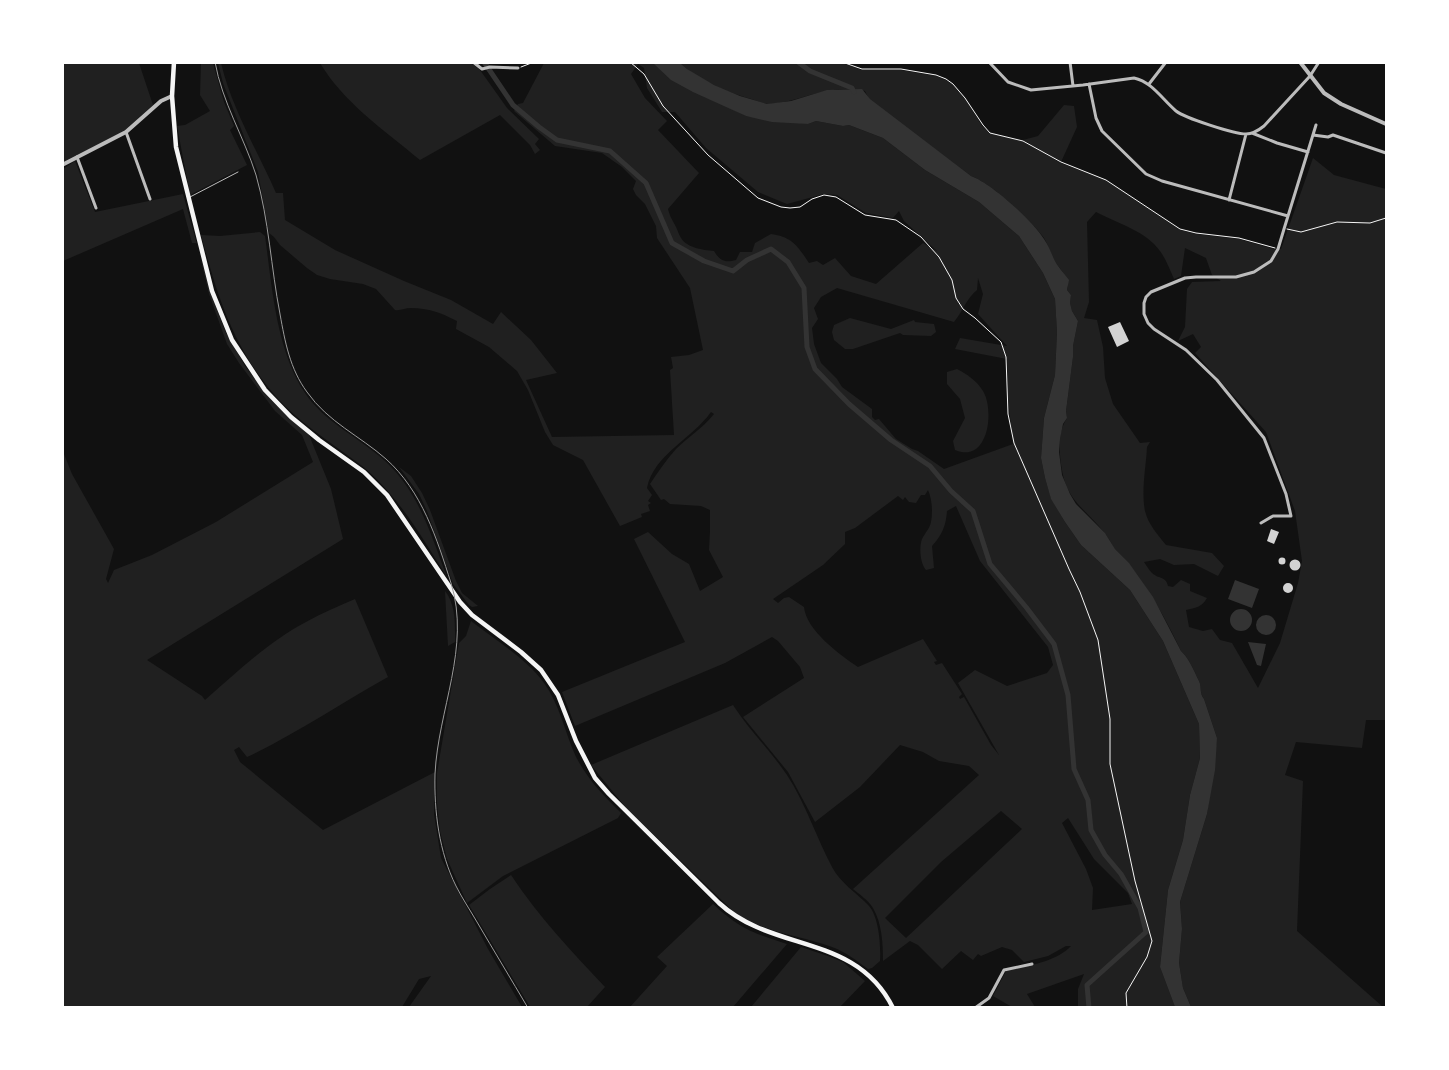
<svg xmlns="http://www.w3.org/2000/svg" width="1449" height="1070" font-family="Poppins,sans-serif">
  <rect width="100%" height="100%" fill="#111"/>
  <path fill="#202020" fill-rule="evenodd" d="M839 62 862 70H901L936 76 946 80 953 84 965 98 982 126 990 133 1023 141 1061 163 1106 180 1180 230 1196 234 1239 239 1277 250 1281 249 1313 158 1334 175 1386 189V720H1366L1362 748 1296 742 1285 775 1303 781 1297 931 1383 1007H1191L1183 988 1179 963 1182 929 1180 902 1207 814 1217 738 1204 699C1199 693 1202 687 1199 681 1194 671 1189 658 1181 651 1166 619 1151 593 1130 565 1125 559 1119 554 1114 548 1111 543 1108 537 1104 532 1078 501 1064 500 1060 455 1059 442 1060 429 1067 418L1066 411 1073 357V346L1078 321 1072 311 1070 303 1071 295 1067 290C1071 279 1061 271 1056 263 1051 255 1049 246 1044 238 1031 220 991 183 971 176L892 117 869 99 865 91C830 83 803 101 770 104 764 104 757 101 751 99 729 93 707 83 688 70 685 68 683 65 680 63ZM1096 212C1117 223 1146 231 1160 251 1166 259 1170 270 1174 279L1181 276 1185 248 1206 258 1212 275 1221 281 1192 282 1187 289 1185 327 1178 341 1193 334 1201 347 1195 353 1266 432 1295 511 1302 561 1298 583 1280 643 1258 688 1232 643 1220 640 1212 629 1203 631 1189 627 1186 610C1195 608 1202 607 1207 598L1190 591V584L1181 580 1173 587 1168 586C1166 576 1158 579 1152 573 1149 570 1146 565 1144 562L1160 559 1174 565 1194 564 1218 576 1224 566 1212 553 1166 545C1158 535 1148 524 1145 511 1141 491 1146 467 1147 447L1150 442 1140 443 1113 404 1105 378 1103 347 1097 320 1084 318 1089 302 1087 222Z
    M63 63H139L153 105 123 132 63 162Z
    M201 63H213L224 102 234 126 230 130 247 165 190 195 177 126 185 125 210 111 200 95Z
    M218 63H221C232 109 257 150 276 193H283L285 220 335 250 404 281 451 300 493 324 501 312 531 340 557 373 526 380 552 437 674 435 670 370 673 368 671 357 689 355 703 350 690 288 657 238 656 226 645 204 636 195 633 189 636 181 622 167 602 153 555 146 514 111 518 104 523 103 544 63H653L724 105 746 116 808 124 816 121 843 126 849 125 883 138 925 170 979 202 1019 236 1043 273 1055 299 1057 332 1055 375 1044 418 1041 458 1045 478 1051 498 1065 522 1081 545 1130 590 1163 641 1199 724 1200 758 1190 795 1183 840 1168 890 1160 967 1175 1007H1078V989L1084 974 1027 994 1035 1007H1012L993 996 1006 971C1027 966 1056 962 1071 946H1066L1048 956 1024 962 1012 950 1002 947 981 956 978 954 973 960 961 951 942 969 918 945 910 941 883 961C883 944 882 923 873 908 868 900 859 894 853 889L979 775 969 766 939 761 923 752 900 745 860 787 815 822 788 772 743 717 804 678 800 667 778 641 772 637 725 663 575 726 562 692 685 642 634 539 648 532 672 554 689 564 700 591 723 577 709 550 710 531V510L701 506 670 504 664 499 661 500 650 484C658 472 666 460 676 449 689 436 702 429 714 414L711 412C692 439 654 454 647 488L652 495 648 501 651 503 648 505 650 511 641 514 642 517 620 526 583 460 553 445 545 432 528 390 517 371 489 347 456 329 457 321C441 313 429 308 411 308 405 308 400 311 395 310L376 289 363 284 330 279 317 275 307 268 280 245 274 237 269 233 258 172 223 83ZM638 64 644 68 647 88 662 112H675L706 148 758 192 787 204 824 194 837 195 866 213 893 218 899 211 904 221 937 251 923 243 876 284 851 276 835 258 823 265 817 261 809 263C797 245 792 237 771 234L755 243 752 252H740L736 260C725 263 720 261 714 251 703 250 687 248 681 238 679 235 678 231 676 227 673 221 670 217 668 209L699 173 658 130 667 121 645 98 631 74ZM978 278 983 294 978 314 1007 346 960 338 955 349 1007 359 1008 399 1013 444 944 469 918 451 912 449 896 439 879 419 875 420 872 417V409L842 387 837 379 821 363 814 344 812 328 818 319 814 308 821 297 837 288 954 322C963 311 966 299 977 290ZM928 490C932 499 933 512 931 522 930 528 925 533 922 539 919 547 920 563 926 570L934 568 932 546C942 535 946 526 947 511L956 506 980 561 1048 647 1053 665 1047 673 1007 686 975 670 958 683 999 755 991 745 964 697 960 699 959 697 962 694 942 663 936 665 934 662 937 661 923 639 858 667C840 655 806 630 804 607L789 597 784 598 778 603 773 599 823 565 845 544V532L855 528 898 496 903 500 905 497 909 502 916 503 921 495H925ZM1001 811 1022 829 906 938 885 918 941 862ZM1068 818 1094 859 1128 893 1132 904 1092 910 1093 888 1086 869 1062 823Z
    M320 63H471L480 70 507 108 539 139 535 144 540 150 535 154 530 145 500 115 420 160C384 130 344 103 320 63Z
    M1064 105 1074 106 1077 127 1061 162 1023 140 1038 136Z
    M75 161 95 212 183 194 210 291 226 333 245 366 272 401 309 435 331 489 343 539 147 660 202 696 205 700C237 672 268 642 306 622 322 613 339 606 355 599L388 677C341 703 296 734 247 757L239 747 234 750 240 762 323 830 435 772 434 814 441 858 488 949 522 1007H409L431 976 419 979 402 1007H63L62 449 72 474 114 549 106 579 108 583 114 570 152 555 216 522 313 462 302 435 275 411 239 363 227 344 209 294 197 243H192L183 209 63 261V169Z
    M260 232 265 236C272 286 276 350 305 393 325 423 359 437 385 461 419 492 431 535 447 577 423 539 401 500 367 470 360 464 351 458 343 452 317 433 288 413 268 387 231 341 216 291 201 235L220 236Z
    M850 318 891 329 914 320 915 322 934 324 936 332 931 336 903 335 900 333 853 349H845L834 340 832 332 834 325Z
    M957 369C967 374 977 381 983 391 995 411 988 464 955 450L953 441 965 418 960 399 947 384V372Z
    M399 467 411 476 422 493 430 510 456 581 462 593 478 606 472 607 469 605 453 584 427 511 419 494Z
    M445 591C456 605 455 624 455 642L448 646Z
    M471 621C495 640 527 659 544 683 560 705 565 733 576 757 589 781 602 794 621 813L618 818 503 876 467 903 447 859 440 831 437 803V773L459 643 466 636Z
    M733 705C749 730 770 750 787 775 806 804 816 837 832 867 841 884 856 892 869 906 879 917 881 946 880 961L872 968 868 969C857 961 846 952 832 947 799 935 764 933 734 912L627 809 591 765Z
    M511 875C539 917 571 951 605 987L587 1007H530L469 905 490 889Z
    M713 904C740 929 753 933 787 944L733 1007H630L667 966 657 957Z
    M801 947 828 956 843 962 865 981 840 1007H751Z"/>
  <path fill="#333" d="M653 63H680L687 69 714 85 740 96 767 104 791 101 827 90 862 89 870 99 971 176C991 183 1033 221 1044 239 1049 246 1051 253 1055 261 1058 267 1064 273 1069 280L1067 290 1071 295 1070 303 1072 311 1078 321 1073 346V357L1066 411 1067 418 1063 424 1060 439 1059 452 1062 475 1070 494 1076 504 1105 533 1115 549 1129 563 1153 597 1181 651C1189 658 1194 671 1199 681 1202 687 1199 693 1204 699L1217 738 1215 770 1207 814 1180 902 1182 929 1179 963 1183 988 1191 1007H1175L1160 967 1168 890 1183 840 1190 795 1200 758 1199 724 1163 641 1130 590 1081 545 1065 522 1051 499 1045 478 1041 458 1044 418 1055 375 1057 332 1055 299 1043 273 1019 236 979 202 925 170 883 138 849 125 843 126 816 121 808 124 772 122 746 116 693 92 671 80Z
    M1235 580 1259 589 1252 608 1228 599Z
    M1230 620a11 11 0 1 1 22 0a11 11 0 1 1-22 0Z
    M1256 625a10 10 0 1 1 20 0a10 10 0 1 1-20 0Z
    M1248 642 1266 644 1261 666 1257 665Z"/>
  <g fill="none" stroke-linecap="round" stroke-linejoin="round">
    <path stroke="#333" stroke-width="5" d="M484 62 513 105 539 127 557 140 610 151 646 183 672 243 704 261 733 271 747 260 771 249 788 262 804 288 807 347 815 369 849 404 891 440 930 466 951 491 973 511 990 564 1026 607 1054 644 1068 695 1074 769 1088 800 1091 830 1105 855 1121 874 1140 908 1146 932 1087 985 1089 1008
      M798 62 810 71 852 88 854 92"/>
  </g>
  <path fill="#d3d3d3" d="M1120 322 1129 341 1117 347 1108 327Z
    M1271 529 1279 532 1274 544 1267 541Z
    M1278.5 561a3.5 3.5 0 1 1 7 0a3.5 3.5 0 1 1-7 0Z
    M1289.5 565a5.5 5.5 0 1 1 11 0a5.5 5.5 0 1 1-11 0Z
    M1283 588a5 5 0 1 1 10 0a5 5 0 1 1-10 0Z"/>
  <g fill="none" stroke-linecap="round" stroke-linejoin="round">
    <path stroke="#f5f5f5" stroke-width="1" d="M630 62 644 74 663 106 708 155 758 198 781 207 790 208 800 207 812 199 824 195 836 197 865 215 896 220 921 237 939 257 952 280 956 298 963 309 975 318 1001 342 1006 357 1008 414 1014 443 1069 569 1080 592 1098 640 1110 719V764L1135 881 1152 941 1147 957 1126 993 1127 1008
      M842 62 862 69H901L936 75 946 79 953 84 965 98 983 125 990 133 1023 141 1061 162 1106 180 1180 229 1196 233 1239 238 1275 248
      M521 67 534 62
      M1287 229 1301 232 1337 222 1370 223 1386 218"/>
    <path stroke="#bcbcbc" stroke-width="1" d="M190 197 238 172"/>
    <path stroke="#bcbcbc" stroke-width="3" d="M473 62 482 69 490 67 518 68
      M989 62 1008 82 1031 90 1083 85 1134 78C1152 82 1162 99 1176 111 1185 118 1234 134 1246 134 1253 134 1259 130 1264 126L1310 76 1319 62
      M1070 62 1073 86
      M1089 84 1096 118 1102 131 1146 174 1162 181 1288 216
      M1149 84 1166 62
      M126 132 150 199
      M1252 133 1277 143 1308 152
      M1313 135 1328 137 1333 135 1386 153
      M77 157 96 208
      M1229 200 1246 134
      M1261 523 1273 516H1291L1286 494 1264 438 1217 380 1186 350 1154 329 1148 323 1144 314V303L1146 297 1151 292 1185 278 1196 277H1236L1254 272 1271 261 1278 249 1284 229 1316 125
      M975 1008 989 998 1004 970 1032 964"/>
    <path stroke="#bcbcbc" stroke-width="4" d="M1300 62 1324 93 1341 104 1386 124
      M62 165 126 132 161 101 172 96"/>
    <path stroke="#f5f5f5" stroke-width="4.5" d="M174 62 172 96 176 147 212 291 232 340 265 390 291 417 319 440 364 472 387 495 460 602 472 615 521 652 541 670 558 695 576 741 595 778 609 794 719 903C773 953 856 933 893 1008"/>
    <path stroke="#9a9a9a" stroke-width="1" d="M215 62C222 102 244 137 256 175 269 220 271 268 280 314 285 342 290 369 307 392 328 422 360 436 386 459 422 491 437 539 451 583 471 647 438 710 435 774 434 811 439 852 456 886 462 898 470 910 477 922 494 951 511 979 528 1008"/>
  </g>
  <rect width="1449" height="1070" fill="none" stroke="#ffffff" stroke-width="128"/>
</svg>
